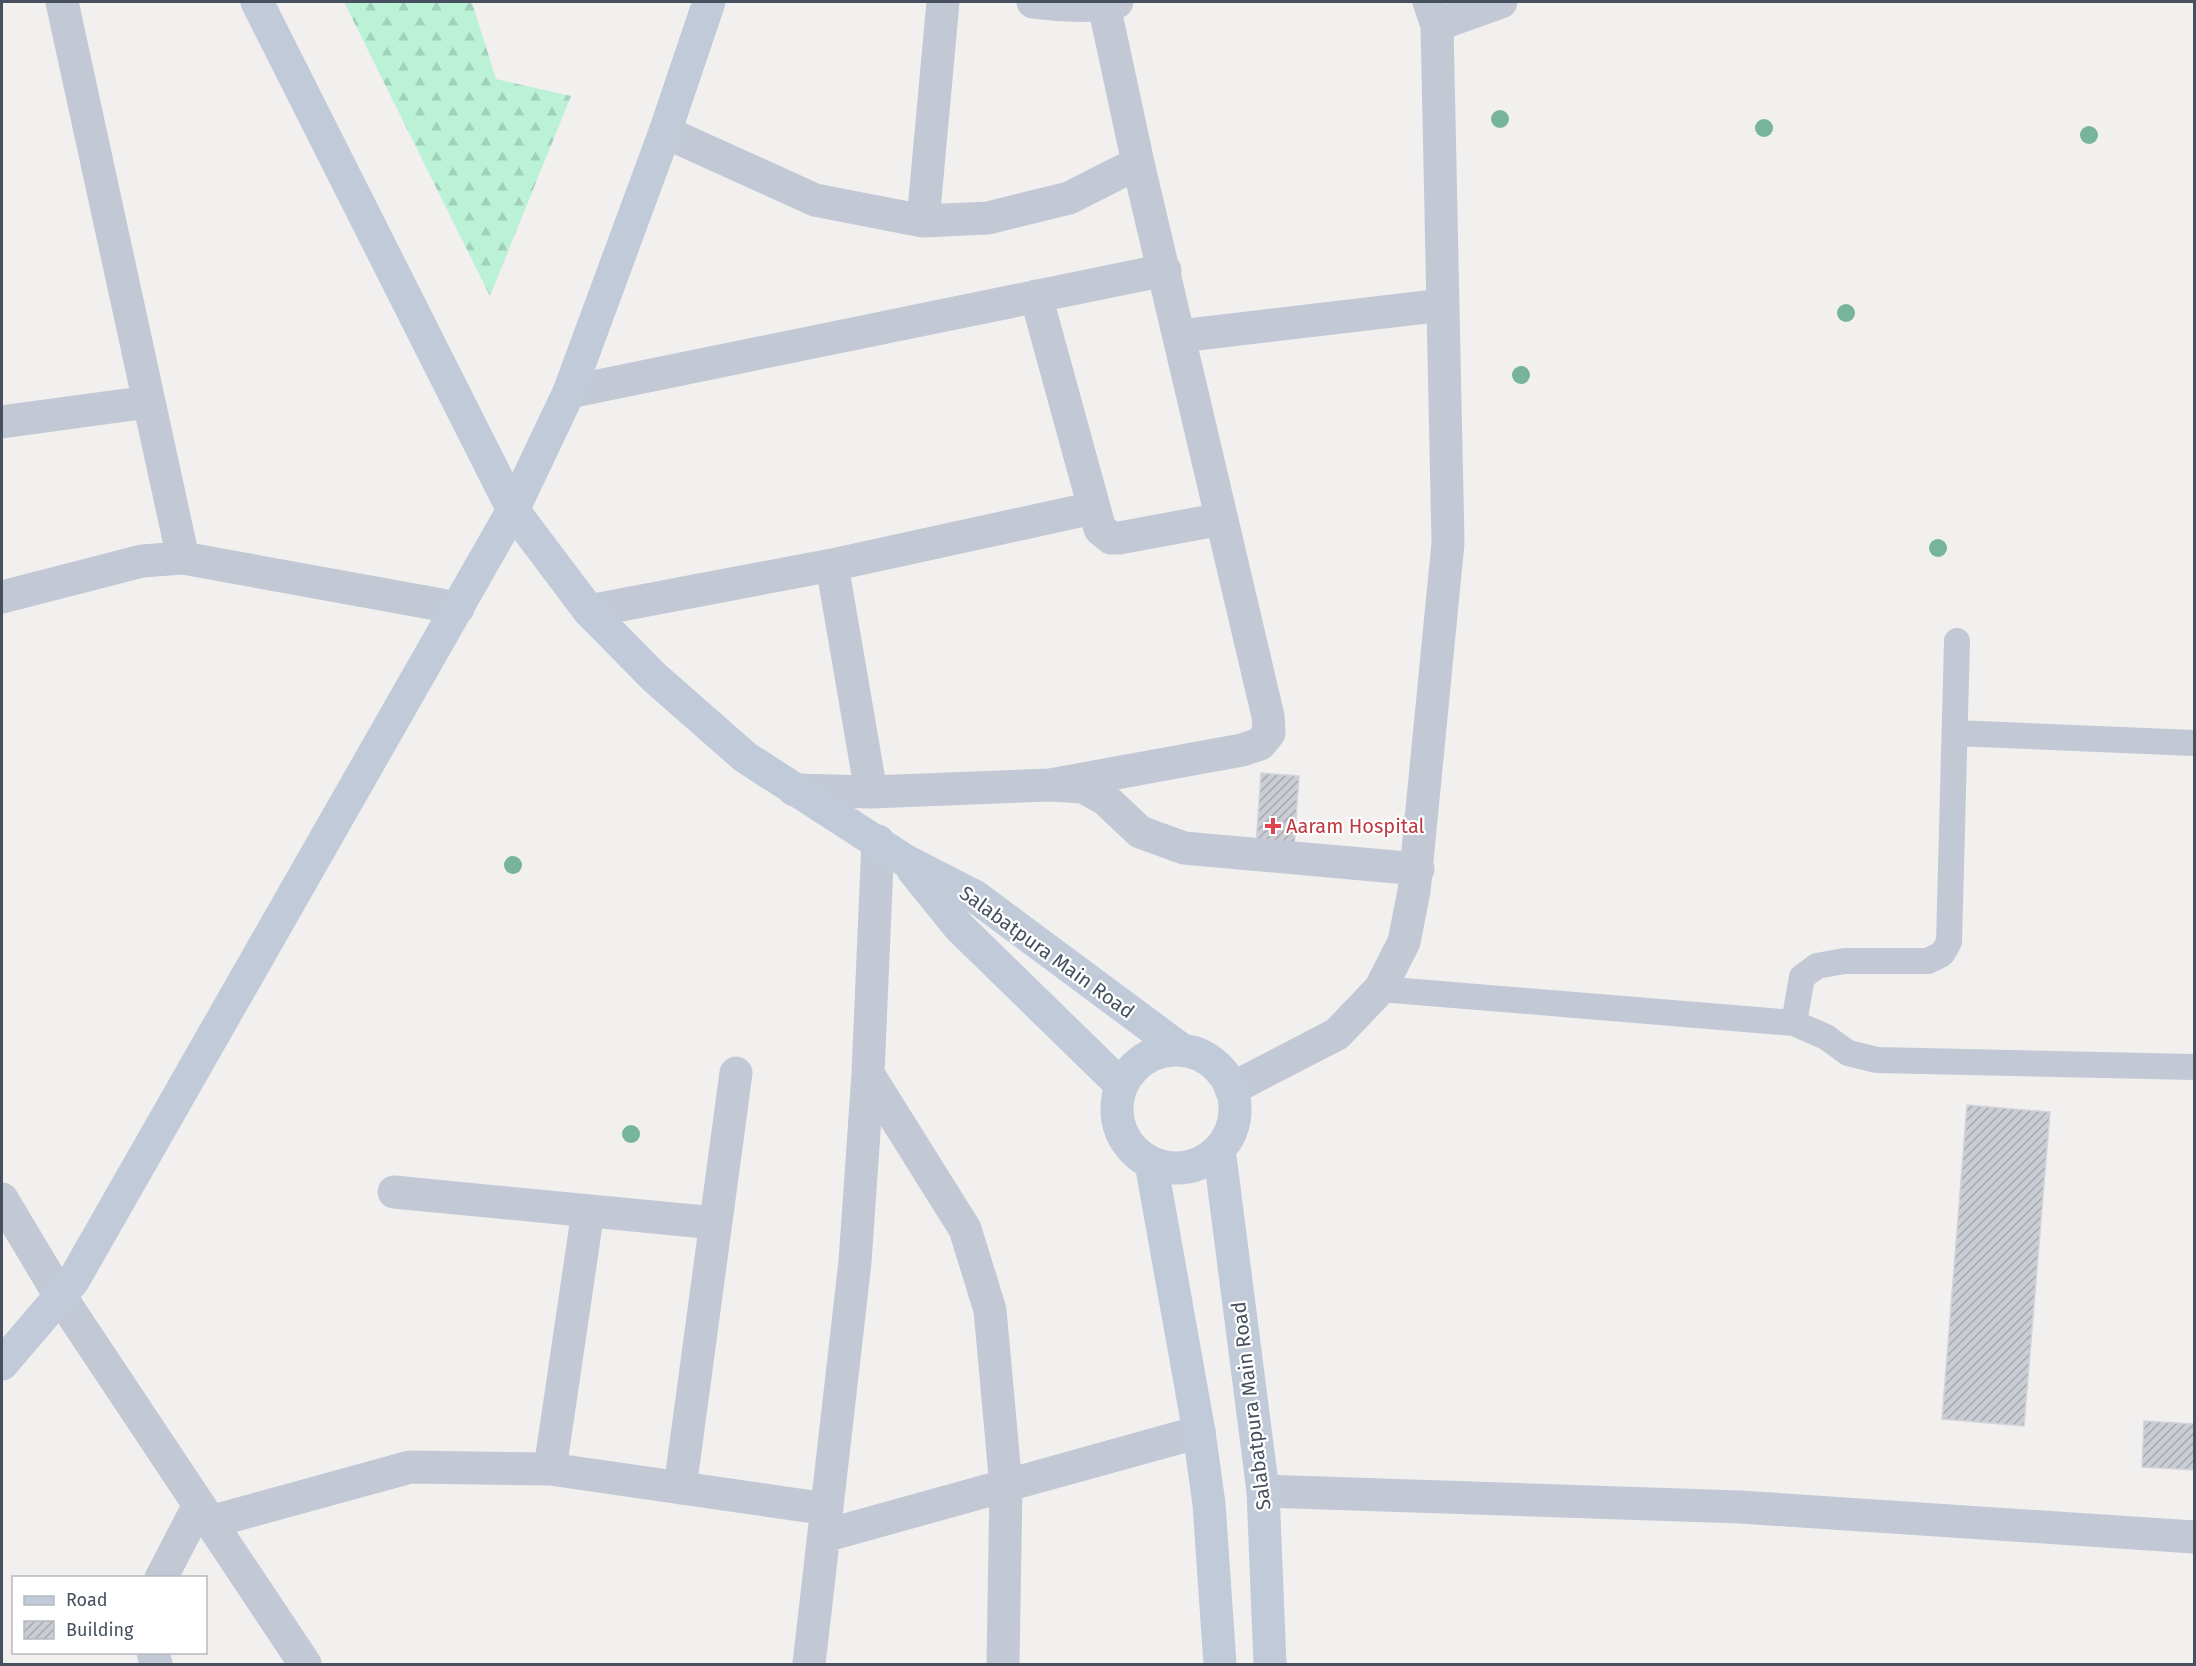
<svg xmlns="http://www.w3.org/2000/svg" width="2196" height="1666" font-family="'Fira Sans',sans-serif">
  <defs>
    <pattern id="forest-firs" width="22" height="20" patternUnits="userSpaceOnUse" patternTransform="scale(1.5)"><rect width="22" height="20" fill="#bbf2d7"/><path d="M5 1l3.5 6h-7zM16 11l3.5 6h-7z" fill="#a2d1bb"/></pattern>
    <pattern id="building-hatch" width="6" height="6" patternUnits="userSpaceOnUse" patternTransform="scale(1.5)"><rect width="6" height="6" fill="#cbcdd5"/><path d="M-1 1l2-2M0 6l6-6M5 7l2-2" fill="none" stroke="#a7a9b0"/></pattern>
  </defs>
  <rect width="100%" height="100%" fill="#f2efef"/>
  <path fill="url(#forest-firs)" d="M344 2H472L496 79 571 96 490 296Z"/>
  <path fill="url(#building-hatch)" stroke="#d3d4db" stroke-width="1.5" d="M1261 773 1299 776 1294 849 1256 846Z
    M1967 1105 2050 1112 2024 1426 1942 1419Z
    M2144 1421 2194 1424V1470L2142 1467Z"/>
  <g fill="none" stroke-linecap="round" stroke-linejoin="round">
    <path stroke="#c2c9d5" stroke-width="26" d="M1955 733 2194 743
      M1380 989 1794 1023 1826 1037 1848 1053 1877 1060 2194 1067
      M1794 1023 1802 977 1817 966 1844 961H1928L1942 954 1949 942 1957 641"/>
    <path stroke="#c2c9d5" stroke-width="33" d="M62 2 183 558
      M1033 2C1060 5 1090 8 1117 2
      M1437 25 1501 2
      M665 132 815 200 923 221 988 218 1069 198 1138 163
      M923 221 943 2
      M1036 296 1100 529 1111 538H1119L1222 519
      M1180 336 1443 305
      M569 392 1165 270
      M2 422 148 402
      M832 565 871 792
      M2 597 142 561 183 558 458 608
      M589 611 832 565 1093 508
      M1050 785 1242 750 1260 744 1269 733 1268 716 1138 163 1104 5
      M794 790 871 792 1050 785 1083 787 1105 799 1140 832 1184 848 1418 869
      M868 1074 965 1229 990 1310 1006 1487 1003 1664
      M1231 1089 1337 1034 1380 989 1404 942 1414 891 1448 543 1437 25 1429 2
      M394 1192 715 1223
      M2 1199 60 1296 305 1664
      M550 1469 588 1211
      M680 1488 736 1073
      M1263 1491 1740 1507 2194 1537
      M210 1522 410 1467 550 1469 827 1509
      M824 1536 1199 1432
      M161 1578 199 1505
      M153 1652 156 1664
      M809 1664 855 1262 868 1074 878 841"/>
    <path stroke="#c1cad9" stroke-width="33" d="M257 2 513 510 589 611 654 677 745 757 906 861 976 897 1182 1050
      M913 870 959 927 1121 1085
      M1117 1109a59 59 0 1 1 118 0a59 59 0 1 1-118 0Z
      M1219 1149 1263 1491 1270 1664
      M1151 1163 1199 1432 1209 1504 1220 1664
      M2 1364 73 1281 513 510 569 392 665 132 709 2"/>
  </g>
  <g fill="#77b49c">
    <circle cx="1500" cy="119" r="9"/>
    <circle cx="1764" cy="128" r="9"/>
    <circle cx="2089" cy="135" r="9"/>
    <circle cx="1846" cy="313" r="9"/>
    <circle cx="1521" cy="375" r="9"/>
    <circle cx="1938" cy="548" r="9"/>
    <circle cx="513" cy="865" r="9"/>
    <circle cx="631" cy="1134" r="9"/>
  </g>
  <path fill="#e0444e" stroke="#fff" stroke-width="2" d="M1270 817h6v6h6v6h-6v6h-6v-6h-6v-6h6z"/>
  <g text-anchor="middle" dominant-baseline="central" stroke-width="4.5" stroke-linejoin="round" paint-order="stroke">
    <g font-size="20" fill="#be3a42" stroke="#fff" text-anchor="start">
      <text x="1286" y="826">Aaram Hospital</text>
    </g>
    <g font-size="20" fill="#46505e" stroke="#fff">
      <text transform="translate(1047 952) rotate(36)">Salabatpura Main Road</text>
      <text transform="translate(1251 1406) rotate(-97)">Salabatpura Main Road</text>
    </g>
  </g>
  <rect width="2196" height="1666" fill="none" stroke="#46505e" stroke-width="6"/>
  <rect x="12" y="1576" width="195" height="78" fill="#ffffff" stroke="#b5b9bf" stroke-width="1.5"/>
  <rect x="24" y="1596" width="30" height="9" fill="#c1cad9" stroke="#b5b9bf" stroke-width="1.5"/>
  <text x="66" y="1606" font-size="18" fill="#46505e">Road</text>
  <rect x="24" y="1621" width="30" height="18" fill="url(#building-hatch)" stroke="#b5b9bf" stroke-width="1.5"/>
  <text x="66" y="1636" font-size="18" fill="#46505e">Building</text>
</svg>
